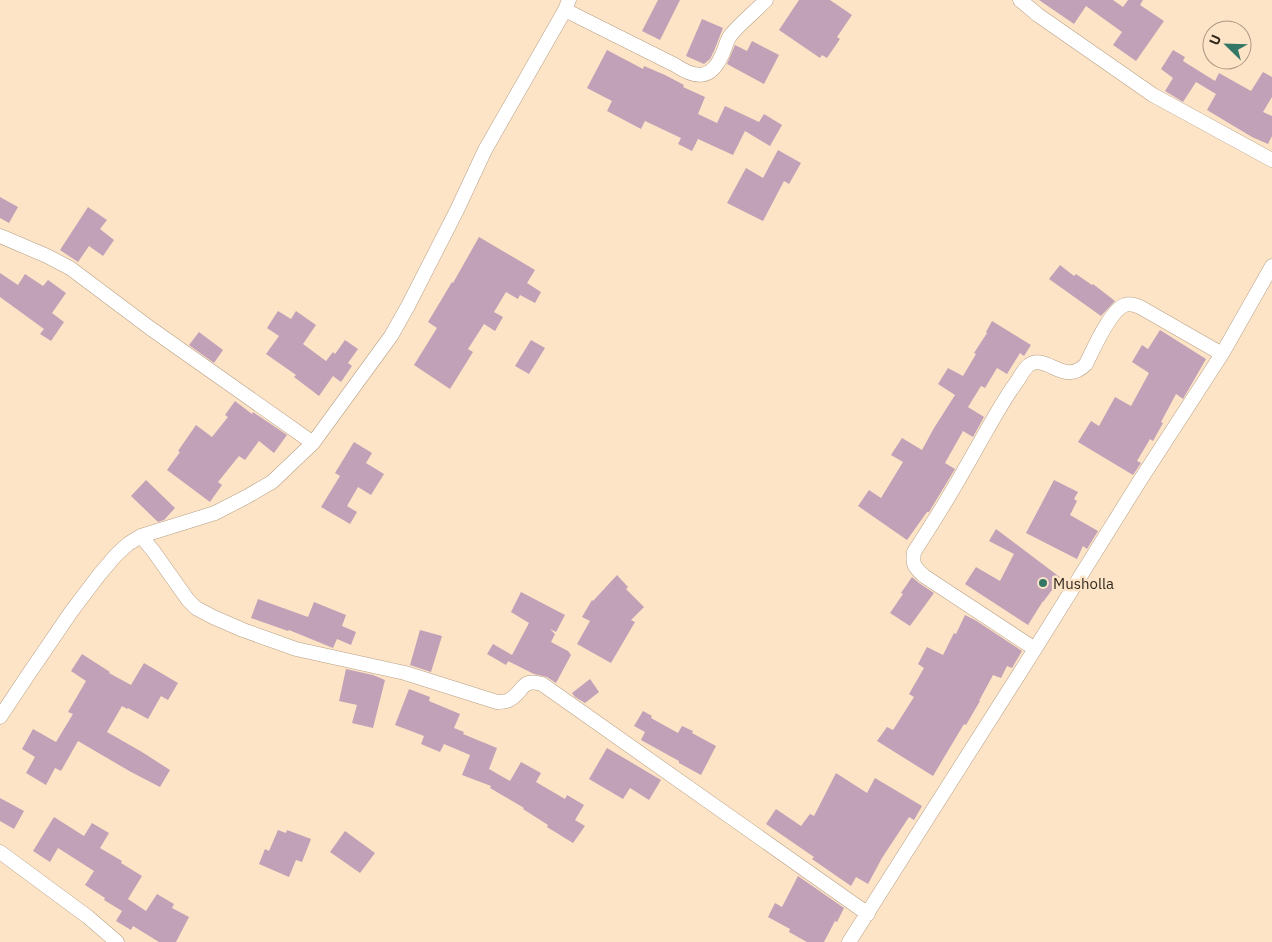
<svg xmlns="http://www.w3.org/2000/svg" width="1272" height="942" font-family="'IBM Plex Sans',sans-serif">
  <rect width="100%" height="100%" fill="#fde4c7"/>
  <path fill="#c0a1b7" d="M658 0H680L660 40 642 31Z
    M799 0H830L852 15 837 37 840 39 827 58 822 55 820 58 779 30Z
    M1039 0H1113L1123 7 1128 0H1143L1140 5 1164 21 1136 61 1113 45 1122 32 1086 6 1074 24Z
    M702 19 723 28 714 51 710 59 704 64 686 56Z
    M752 41 779 55 764 84 727 64 735 45 747 51Z
    M607 50 643 69 644 66 665 75 684 85 683 87 705 97 698 114 717 123 725 106 759 122 764 114 782 125 770 146 745 131 733 155 698 139 692 151 678 144 681 138 645 121 641 129 607 111 612 101 587 88Z
    M1173 50 1185 57 1183 61 1215 81 1219 73 1251 91 1263 72 1272 77V97L1263 112 1272 116V136L1268 144 1252 137 1207 110 1216 94 1196 82 1183 102 1165 91 1173 78 1161 69Z
    M778 150 801 163 789 184 784 181 763 221 727 203 746 168 763 178Z
    M0 197 18 207 9 223 0 218Z
    M88 207 107 220 100 229 114 240 103 256 89 246 78 262 60 250Z
    M479 237 535 270 527 283 541 292 535 303 520 295 518 299 506 292 494 312 503 317 495 331 484 324 468 349 473 352 450 389 414 365 437 328 428 322 452 282 453 283Z
    M1060 265 1074 276 1076 274 1092 285 1093 284 1115 301 1101 316 1049 279Z
    M0 273 18 285 25 274 43 286 48 280 66 293 52 313 64 322 51 341 40 334 44 329 0 297Z
    M278 311 291 319 296 311 316 325 303 344 326 361 333 352 335 354 345 340 358 349 348 363 352 366 341 382 333 376 319 396 294 377 296 375 266 354 279 336 267 328Z
    M992 321 1031 345 1024 356 1020 353 1007 374 997 368 985 388 981 386 968 407 984 417 973 437 963 431 945 463 955 469 929 512H927L907 540 858 506 869 490 881 498 903 462 891 455 902 438 922 450 934 428 955 395 938 384 948 368 963 376 976 354 974 353 987 333 986 332Z
    M1160 330 1206 359 1183 399 1176 394 1161 422 1163 423 1153 441 1150 439 1137 461 1141 463 1133 475 1078 442 1091 421 1099 426 1115 397 1131 406 1149 373 1132 362 1142 345 1148 349Z
    M199 332 223 350 214 363 189 345Z
    M531 340 545 348 529 374 515 366Z
    M235 401 252 414 253 412 287 435 274 453 259 441 245 460 239 456 218 482 222 485 210 502 167 470 180 452 178 451 196 425 212 437 228 417 225 415Z
    M354 442 372 453 366 463 384 474 371 495 358 487 347 506 357 512 350 524 321 507 340 476 335 473Z
    M146 480 175 508 164 520 158 522 131 496Z
    M1054 480 1078 492 1074 499 1077 501 1070 515 1098 531 1087 549 1083 546 1077 559 1026 533Z
    M996 529 1061 578 1043 602V601L1028 625 965 584 976 567 1000 581 1014 554 989 541Z
    M617 575 628 587 626 589 644 607 631 620 635 622 611 663 577 644 590 621 582 617 592 600 593 601Z
    M912 577 919 583 934 593 910 626 890 613 903 594 901 593Z
    M521 592 565 615 556 632 550 629 555 634 551 642 568 651 571 655 556 683 547 677 534 674 508 661 510 658 506 665 487 654 493 644 512 655 529 623 511 612Z
    M258 599 308 617 314 602 346 615 342 626 356 632 351 645 337 639 333 648 289 630 288 631 251 618Z
    M965 615 975 620 1022 651 1012 668 1007 666 1001 678 993 675 979 701H980L966 725 964 724 933 776 877 741 887 727 893 730 914 697 909 694 924 668 918 664 927 647 943 655 954 633 956 634Z
    M420 630 442 636 431 672 410 665Z
    M82 654 110 672 109 673 131 685 144 663 178 683 168 700 161 696 148 719 128 708 127 709 122 706 107 732 142 752 170 770 160 787 131 772 78 741 61 771 55 768 46 785 26 773 35 757 22 749 33 729 56 742 73 714 68 712 86 681 71 671Z
    M346 669 373 675 385 680 373 728 352 723 357 705 339 701Z
    M590 679 599 692 585 703 575 697 572 693Z
    M409 689 430 697 429 701 460 714 454 728 464 732 463 734 497 748 489 769 510 781 521 762 541 773 536 782 565 799 567 795 584 805 575 820 585 826 573 843 547 827 548 825 523 809 524 808 490 788 491 786 462 775 470 755 444 744 440 752 421 744 424 736 395 725Z
    M643 711 652 716 651 718 678 733 682 726 693 731 692 733 716 746 701 775 679 763V761L641 740 645 732 634 726Z
    M607 748 661 780 649 800 630 788 623 799 589 779Z
    M836 773 867 793 875 778 922 806 914 820 909 817 882 858 868 884 856 877 851 886 812 859 814 857 766 824 776 809 801 826 810 814 814 816Z
    M0 798 24 811 14 829 0 821Z
    M54 817 84 836 92 823 109 833 100 848 122 861 121 863 142 876 128 899 146 911 157 894 174 904 172 908 189 917 176 942H159L133 926 131 930 116 921 122 911 104 900 105 898 85 885 94 871 58 848 50 862 33 851Z
    M278 830 286 833 287 830 311 839 302 862 296 860 289 877 259 864 265 849 269 851Z
    M345 831 375 853 360 873 330 852Z
    M798 876 844 908 837 922 835 921 824 942H807L789 932 790 929 768 917 775 903 782 907Z"/>
  <g fill="none" stroke-linecap="round" stroke-linejoin="round">
    <defs>
      <path id="minor" d="M1020 0 1038 15 1153 95 1272 160
        M565 10 675 65C696 79 711 80 722 55 725 49 726 42 730 36 740 23 755 12 766 0
        M0 236 47 256 70 268 150 328 313 443
        M141 536 154 552 188 600 196 608 213 617 243 630 296 649 405 673 497 702C501 702 506 702 509 700 525 692 519 678 542 684L868 914
        M1035 649 924 576C915 567 912 566 914 552 926 533 938 515 949 496 965 470 979 443 995 416 1002 404 1009 392 1018 380 1021 375 1024 369 1029 365 1047 353 1064 387 1086 364 1093 350 1110 310 1125 305 1130 303 1135 305 1140 307L1222 354
        M0 717 26 678 71 612 99 575 116 555 128 544 141 536 215 513 246 497 272 482 313 443 391 336 408 306 457 210 485 150 565 10 569 0
        M0 852 88 917 117 942
        M849 942 1035 649 1139 482 1222 354 1272 266"/>
    </defs>
    <use href="#minor" stroke="#b69f84" stroke-width="15"/>
    <use href="#minor" stroke="#fff" stroke-width="14"/>
  </g>
  <circle fill="#357767" stroke="#fde4c7" stroke-width="2" cx="1043" cy="583" r="5"/>
  <g text-anchor="middle" dominant-baseline="central" stroke-width="5" stroke-linejoin="round" paint-order="stroke">
    <g font-size="15" fill="#32291e" stroke="#fde4c7" text-anchor="start">
      <text x="1053" y="583">Musholla</text>
    </g>
  </g>
  <g transform="translate(1227 45) rotate(293)"><circle r="24" fill="#fde4c7" stroke="#ac9983"/>
  <path d="M0-4L9 19L0 12L-9 19Z" fill="#357767"/>
  <text y="-8" font-size="14" font-weight="bold" text-anchor="middle" fill="#32291e">U</text>
  </g>
</svg>
